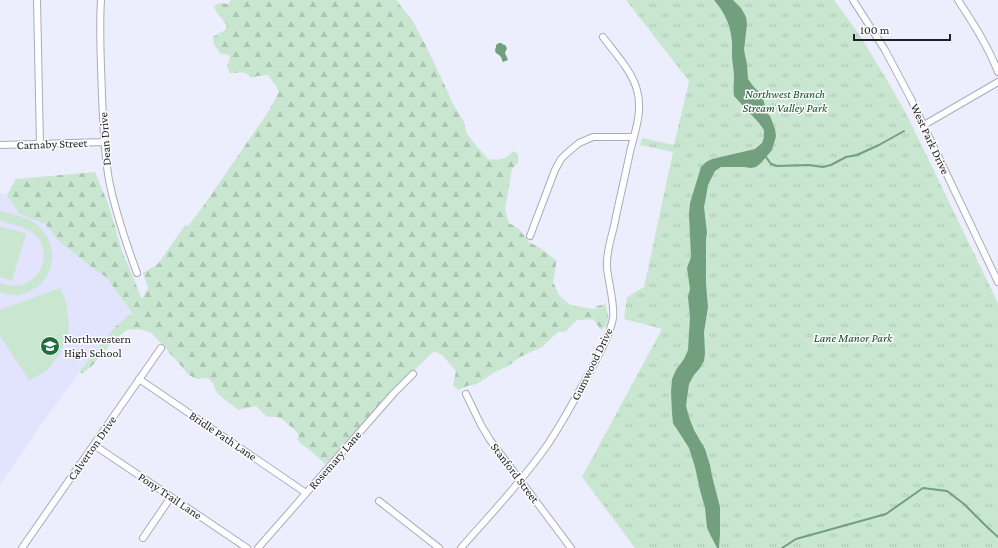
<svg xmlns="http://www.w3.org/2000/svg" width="998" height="548" font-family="'Crimson Pro',serif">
  <defs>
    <pattern id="forest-firs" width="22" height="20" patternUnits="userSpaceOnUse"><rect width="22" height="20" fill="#c9e6d0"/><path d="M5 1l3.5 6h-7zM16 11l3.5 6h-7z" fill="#acc5b2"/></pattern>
    <pattern id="park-tufts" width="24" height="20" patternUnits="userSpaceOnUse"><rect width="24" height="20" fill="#c9e6d0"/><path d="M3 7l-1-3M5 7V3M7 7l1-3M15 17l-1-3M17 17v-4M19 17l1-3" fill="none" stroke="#acc5b2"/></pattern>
  </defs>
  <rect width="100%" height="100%" fill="#edeefd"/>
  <path fill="#e2e3fd" d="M0 193 7 195 68 222 132 314 115 327 84 366 38 429 0 485Z"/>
  <path fill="#c9e6d0" d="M0 211C11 214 29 217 37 225 64 248 53 289 18 295 13 296 5 294 0 292V283C7 285 14 287 22 285 45 278 52 247 32 232 24 226 10 224 0 220Z
    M0 226 26 234 12 281 0 277Z
    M60 288C66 299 67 306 68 318 68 321 69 324 69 327 68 340 57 360 48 369 42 374 36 377 29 380L0 336V310Z"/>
  <path fill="url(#forest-firs)" d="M231 0H396L412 20 425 44 448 92 452 102 464 122 466 132 474 143 488 159C497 161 507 159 513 151L518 154V163L512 169 505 209 509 223 519 229 529 242 540 248 556 260V265L553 282 559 295 569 304 574 306 594 309 597 306 605 304C608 315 612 322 601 330L593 319 577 320 565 332H558L542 347 520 357 508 366 495 372 477 384 467 386 458 390 453 385 456 371 442 355 434 351 400 384 344 447 325 464 311 451 301 444 297 439 299 436C296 431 294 429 290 426 281 418 280 416 267 417L256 406 238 410 218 394 214 387V384L208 378 197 379 189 375 160 342 150 332 138 329 127 330 114 340 91 367 83 373H81L80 371 84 366 115 327 132 313 106 277 93 268 60 242 45 224 20 214 7 195 16 179 95 172 109 206 122 251 142 299 148 288 143 273 158 264 185 225 188 226 202 208 268 112 279 92 276 86 268 75 258 76 251 78C244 69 240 74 229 73L227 65 230 59 229 55 221 54 214 45 213 37 225 30 227 25C222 18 216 14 214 6L219 3 228 4Z"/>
  <path fill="url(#park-tufts)" d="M626 0H834L859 34 884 75 907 115 998 303V548H635L582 477 662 329 624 319 627 297 644 287 673 152 640 145 642 138 674 145 689 81Z"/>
  <path fill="#72a07e" d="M714 0H733L741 8 746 17 747 24 744 50 747 64 748 79 753 86 762 95 767 113 770 116 775 129 776 136 775 140 772 150 761 163 756 167 751 168 744 167H721L715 171 708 185 706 197 704 207 707 233 706 239V284L708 307 704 332 705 353 704 361 700 368 694 375 689 384 686 406 689 417 694 430 705 449 710 465 712 476 720 507V534L719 548H717L707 528 705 508 700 490 695 467 689 448 673 423 672 413 671 392 672 379 676 370 684 359 688 350 690 317 688 297 690 289 687 268 691 257 689 214 690 203 701 167 706 162 712 159 755 149 762 143 764 137V130L759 123 734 96C733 89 734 84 734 77 734 70 732 62 732 55 732 51 732 47 732 43 731 26 725 13 714 0Z
    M499 43H502V44L505 45 507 48 505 53 508 60 503 62C502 61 502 59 501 57 498 53 493 54 496 47V45Z"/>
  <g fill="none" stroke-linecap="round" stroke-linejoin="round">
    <path stroke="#72a07e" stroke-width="2" d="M766 155V157L771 164 777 166 809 165 823 167 831 165 846 157 857 155 879 145 904 131
      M782 548 796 539 886 514 923 488 947 491 964 504 986 526 998 537"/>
    <defs>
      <path id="minor" d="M37 0 40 144
        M101 0C99 31 101 63 102 95 103 123 104 152 109 180 115 211 126 243 137 273
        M853 0 885 50 911 99 998 282
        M958 0C973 23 988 46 998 72
        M924 125 998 82
        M0 145 105 142
        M530 236 555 170 561 159 566 154 579 143 593 137H634
        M139 379 306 493
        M466 394 481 425 490 440 571 548
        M94 445 247 548
        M379 501 439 548
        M143 538 171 497
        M22 548 161 348
        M258 548 394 393 413 374
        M461 548C491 514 522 481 548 444 562 423 574 401 586 379 595 362 610 336 613 318 615 304 608 282 607 267 606 253 611 239 614 226 619 201 625 177 630 152 635 131 643 111 637 90 632 71 614 52 603 37"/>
    </defs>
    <use href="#minor" stroke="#aaabbc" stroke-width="8"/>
    <use href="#minor" stroke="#fff" stroke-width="6"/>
  </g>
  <defs>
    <symbol id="school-disc" viewBox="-11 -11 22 22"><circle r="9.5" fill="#1e6e3e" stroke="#fdfdfd"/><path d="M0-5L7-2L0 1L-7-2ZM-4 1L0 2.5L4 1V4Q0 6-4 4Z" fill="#fff"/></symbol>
  </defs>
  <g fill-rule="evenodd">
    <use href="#school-disc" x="39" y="335" width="22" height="22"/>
  </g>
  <g text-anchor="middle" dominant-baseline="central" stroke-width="3" stroke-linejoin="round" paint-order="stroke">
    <g font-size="12" font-style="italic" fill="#164c2b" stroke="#fdfdfd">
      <text x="785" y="94">Northwest Branch<tspan x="785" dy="14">Stream Valley Park</tspan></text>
      <text x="853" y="338">Lane Manor Park</text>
    </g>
    <g font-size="12" fill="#1f1f26" stroke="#fdfdfd">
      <text transform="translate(105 139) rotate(-94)">Dean Drive</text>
      <text transform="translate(930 139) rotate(65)">West Park Drive</text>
      <text transform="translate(52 144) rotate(-2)">Carnaby Street</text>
      <text transform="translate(592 364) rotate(-64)">Gumwood Drive</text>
      <text transform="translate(223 436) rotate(34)">Bridle Path Lane</text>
      <text transform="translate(92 448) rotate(-55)">Calverton Drive</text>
      <text transform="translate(335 460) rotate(-49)">Rosemary Lane</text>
      <text transform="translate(515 473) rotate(53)">Stanford Street</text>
      <text transform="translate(170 496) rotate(34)">Pony Trail Lane</text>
    </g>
    <g font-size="12" fill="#1f1f26" stroke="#fdfdfd" text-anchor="start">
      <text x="64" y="339">Northwestern<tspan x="64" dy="14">High School</tspan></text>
    </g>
  </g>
  <path d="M854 34v6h96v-6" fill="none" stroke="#1f1f26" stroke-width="2"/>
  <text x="860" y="34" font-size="12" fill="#1f1f26" stroke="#fdfdfd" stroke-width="3" paint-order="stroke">100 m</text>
</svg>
